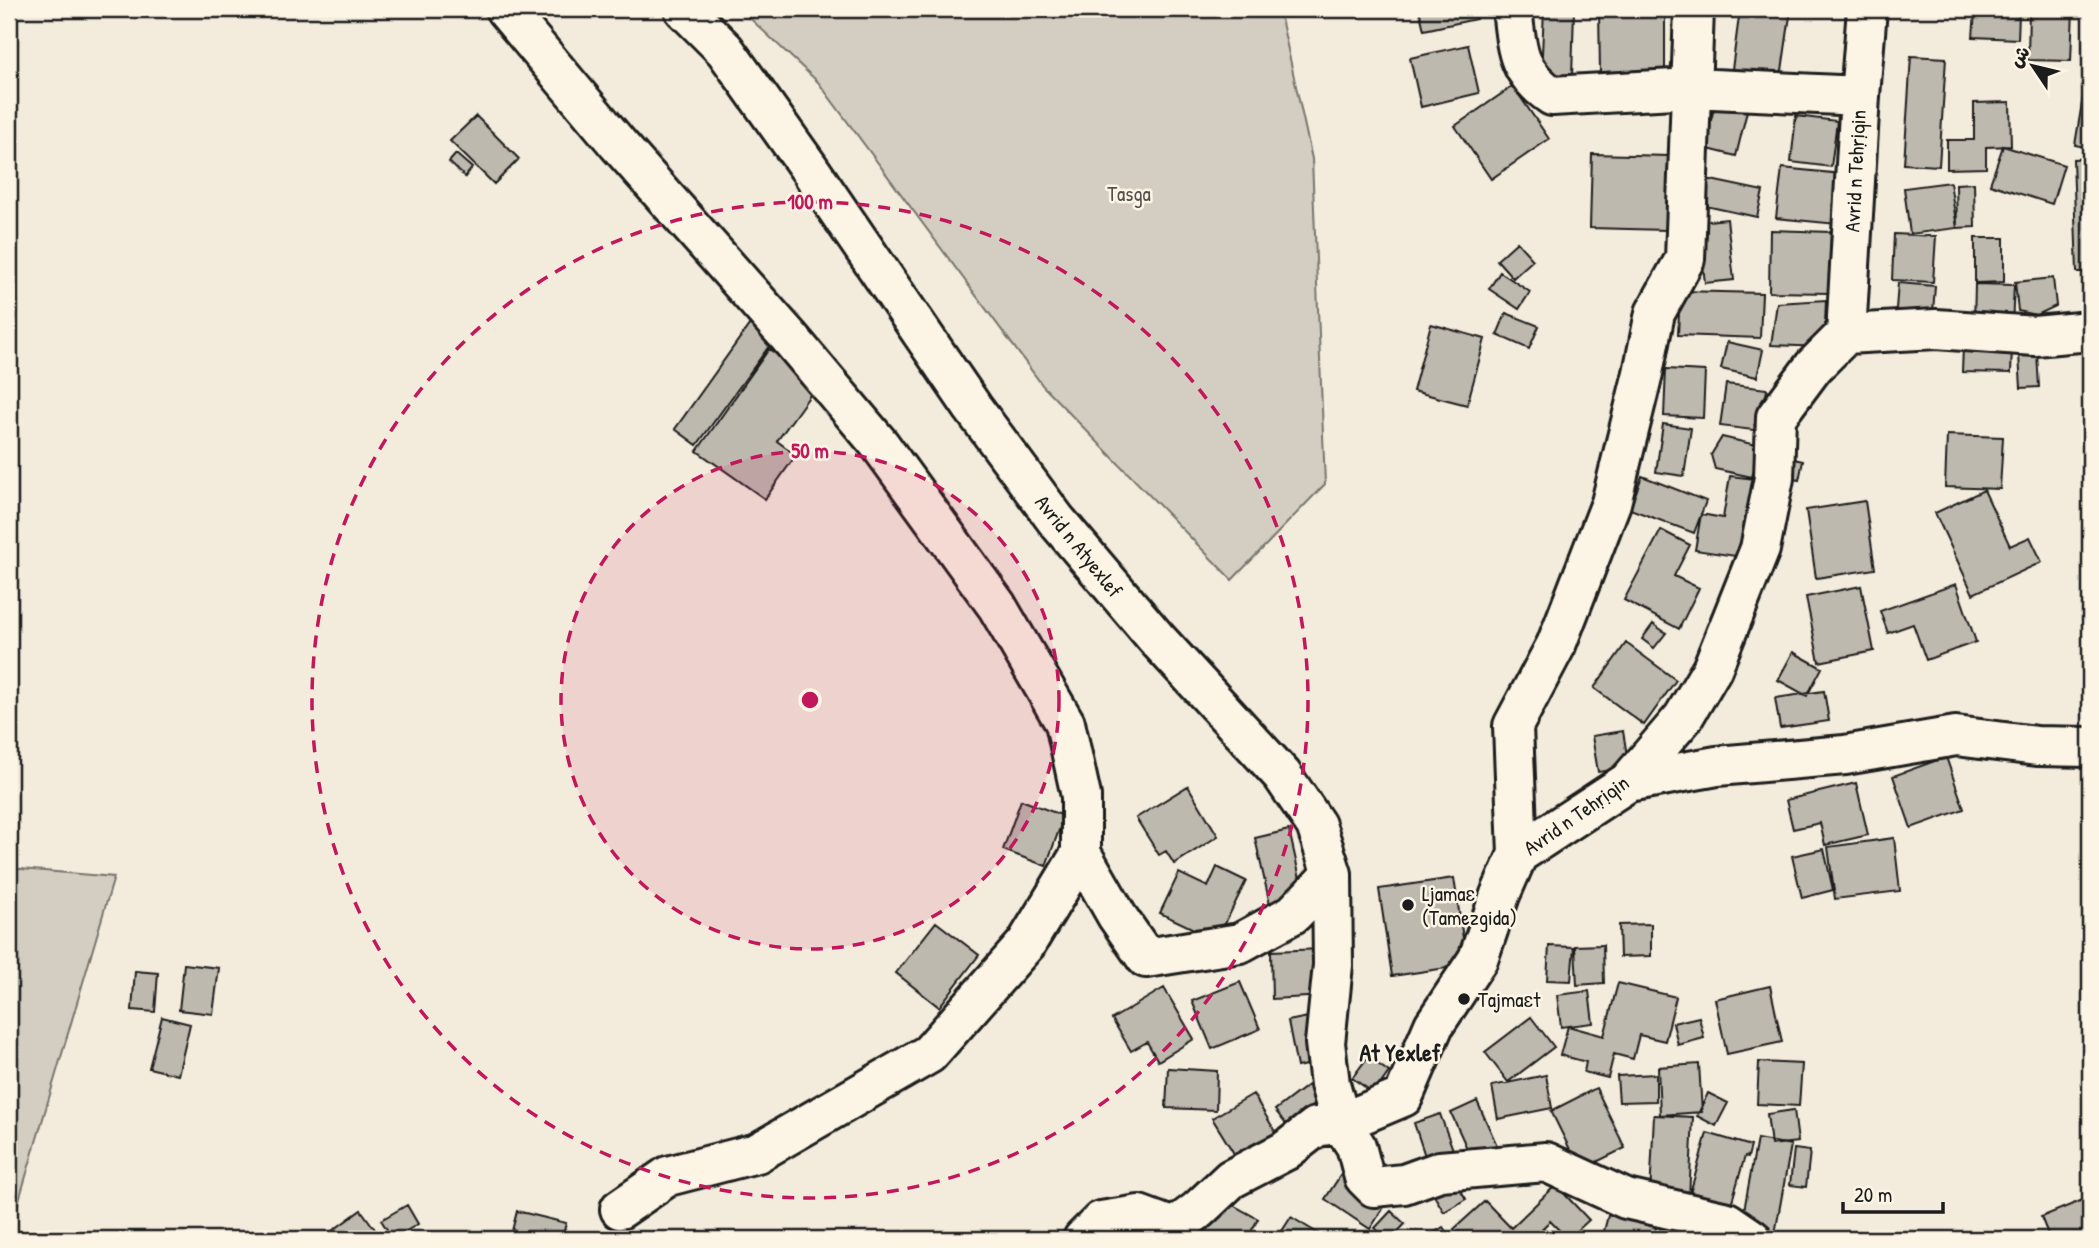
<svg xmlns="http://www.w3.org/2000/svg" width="2099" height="1248" font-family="'Patrick Hand','Playpen Sans Arabic',sans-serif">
  <rect width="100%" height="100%" fill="#f3ecdd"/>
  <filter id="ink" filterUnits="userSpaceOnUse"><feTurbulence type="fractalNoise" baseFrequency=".0143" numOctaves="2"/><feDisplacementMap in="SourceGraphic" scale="14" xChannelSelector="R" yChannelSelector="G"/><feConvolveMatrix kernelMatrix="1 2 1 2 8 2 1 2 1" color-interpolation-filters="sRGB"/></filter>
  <g filter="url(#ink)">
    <path fill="#d3cec1" stroke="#78756e" stroke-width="2" d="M740 9H1279L1312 159 1325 484 1232 580 1043 386 818 82Z
      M9 868 114 877 9 1234Z"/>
    <path fill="#beb9ae" stroke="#1c1c1c" stroke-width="2" d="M1419 9H1474L1476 19 1424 30Z
      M1544 9H1574L1572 78 1541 77Z
      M1599 9H1665V71L1600 72Z
      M1740 9H1791L1780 84 1731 77Z
      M2029 9H2073L2071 61 2028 60Z
      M1975 12 2019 14 2018 39 1973 37Z
      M1468 45 1479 93 1421 107 1410 58Z
      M1911 56 1946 58 1939 166 1904 164Z
      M1513 86 1549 139 1491 179 1455 126Z
      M2083 97 2090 98V148L2075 145Z
      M1716 100 1748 107 1736 156 1704 148Z
      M2010 102 2011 146 1986 147V168L1947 169V140H1974V103Z
      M476 116 519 159 494 184 450 141Z
      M1796 116 1837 121 1831 167 1791 162Z
      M2003 146 2064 165 2052 204 1990 184Z
      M456 154 472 168 465 177 449 162Z
      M1592 154 1669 156 1667 230 1590 228Z
      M2090 158V272H2077L2073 159Z
      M1782 168 1842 174 1837 224 1776 218Z
      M1706 179 1763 191 1757 217 1701 205Z
      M1950 182 1957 228 1910 234 1904 188Z
      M1974 183 1975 227 1957 228 1956 184Z
      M1727 219 1734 280 1705 283 1698 222Z
      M1770 230 1831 232 1829 293 1769 292Z
      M1894 234 1936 236 1933 282 1892 280Z
      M1975 238H2004V282L1975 283Z
      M1517 242 1533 260 1513 278 1497 260Z
      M1500 272 1530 292 1519 309 1489 289Z
      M2053 278 2056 306 2037 315 2018 311 2015 282Z
      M2090 282V317L2081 315Z
      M1898 283 1935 286 1932 325 1895 322Z
      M1975 284 2014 285 2012 326 1974 325Z
      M1680 291 1762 293 1760 338 1678 335Z
      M1826 300 1824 347 1771 345 1777 303Z
      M1506 313 1539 326 1529 349 1497 335Z
      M752 321 775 338 697 445 675 429Z
      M1431 324 1485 339 1467 405 1413 391Z
      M1727 342 1763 350 1757 377 1721 369Z
      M1963 347 2012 349 2011 373 1962 372Z
      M769 349 818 384 777 441 796 455 765 499 697 451Z
      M2037 353 2039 387 2021 388 2019 355Z
      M1666 369 1705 371 1703 418 1664 416Z
      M1726 384 1767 389 1761 431 1720 426Z
      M1663 424 1691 428 1684 476 1656 472Z
      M1947 435 2003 437 2000 489 1945 487Z
      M1722 437 1760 446 1752 477 1715 469 1711 455Z
      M1794 459 1803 461 1799 480 1789 478Z
      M1642 476 1706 501 1694 533 1630 509Z
      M1730 476 1764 480 1742 557 1695 550 1701 514 1723 518Z
      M1984 490 2010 546 2030 537 2042 562 1973 594 1935 513Z
      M1865 501 1875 569 1816 578 1806 510Z
      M1661 530 1690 545 1674 576 1699 588 1679 629 1624 600Z
      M1956 584 1976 642 1926 660 1913 624 1888 633 1880 611Z
      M1861 586 1874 651 1819 662 1806 597Z
      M1653 624 1666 633 1654 648 1642 639Z
      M1626 643 1676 680 1644 725 1594 688Z
      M1793 652 1822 668 1807 696 1778 680Z
      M1824 691 1829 721 1780 728 1775 698Z
      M1623 731 1629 768 1598 772 1592 736Z
      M1946 757 1964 809 1911 828 1893 776Z
      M1856 783 1868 835 1825 845 1820 823 1793 829 1786 800Z
      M1188 786 1218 836 1174 864 1166 851 1159 855 1136 818Z
      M1021 800 1064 816 1046 866 1003 850Z
      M1289 830 1305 901 1271 909 1255 838Z
      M1894 838 1900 891 1835 899 1828 847Z
      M1824 849 1833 890 1802 898 1792 856Z
      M1217 867 1246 881 1217 940 1160 913 1179 873 1208 887Z
      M1454 878 1467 965 1392 976 1379 889Z
      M936 922 979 955 939 1007 896 973Z
      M1651 924V956L1620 957 1619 925Z
      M1603 945 1604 983 1577 985 1575 946Z
      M1549 946 1574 947 1571 981 1547 980Z
      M1323 949 1325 996 1272 999 1271 951Z
      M184 964 219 968 213 1014 179 1010Z
      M135 971 158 973 155 1012 132 1010Z
      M1240 982 1260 1029 1212 1049 1192 1001Z
      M1618 983 1676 997 1665 1041 1639 1035 1633 1059 1614 1054 1608 1078 1584 1072 1586 1062 1560 1055 1568 1026 1604 1036Z
      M1770 986 1782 1042 1727 1054 1715 999Z
      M1164 988 1194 1039 1158 1061 1147 1042 1131 1051 1112 1019Z
      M1589 991 1593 1023 1561 1027 1557 995Z
      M1328 1013 1337 1058 1297 1067 1288 1021Z
      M162 1017 190 1024 178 1075 149 1068Z
      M1531 1017 1554 1047 1508 1082 1485 1052Z
      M1699 1017 1704 1038 1678 1045 1673 1023Z
      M1368 1057 1389 1072 1374 1093 1352 1078Z
      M1759 1062 1802 1064 1799 1106 1757 1104Z
      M1699 1064 1702 1112 1660 1115 1658 1067Z
      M1168 1068 1217 1071 1216 1110 1166 1108Z
      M1656 1074V1101L1619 1102 1617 1076Z
      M1546 1075 1552 1108 1498 1119 1492 1086Z
      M1317 1078 1331 1097 1289 1128 1275 1110Z
      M1596 1088 1625 1148 1580 1170 1551 1111Z
      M1708 1093 1728 1103 1716 1126 1697 1116Z
      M1253 1094 1282 1143 1243 1168 1212 1118Z
      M1477 1101 1500 1152 1474 1164 1451 1113Z
      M1794 1110 1798 1142 1771 1145 1767 1114Z
      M1440 1114 1456 1158 1429 1168 1414 1123Z
      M1654 1115 1693 1117 1689 1198 1650 1196Z
      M1707 1133 1751 1146 1748 1157 1745 1156 1728 1215 1687 1204Z
      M1757 1139 1791 1145 1775 1234 1741 1227Z
      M1794 1149 1810 1151 1806 1187 1790 1185Z
      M1344 1170 1389 1199 1370 1229 1325 1199Z
      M1454 1179 1466 1199 1444 1212 1432 1192Z
      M1556 1185 1589 1220 1568 1239 1550 1221 1531 1239H1464L1454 1229 1485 1201 1511 1228Z
      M2090 1197V1239H2050L2041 1217Z
      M1222 1199 1258 1219 1247 1239H1200Z
      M1611 1204 1659 1216 1653 1239H1602Z
      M407 1205 418 1224 393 1239 381 1220Z
      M361 1210 382 1239H321Z
      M517 1211 566 1223 562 1239H510Z
      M1391 1211 1405 1224 1391 1239H1387L1375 1228Z
      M1662 1216 1687 1220 1684 1239H1659Z
      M1291 1217 1319 1234 1315 1239H1295L1282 1231Z
      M1443 1227 1451 1239H1424Z
      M1544 1229 1574 1237V1239H1542Z"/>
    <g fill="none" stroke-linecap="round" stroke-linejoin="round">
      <defs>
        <path id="minor" d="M505 9 618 144 789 337 880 445 997 606 1065 723 1081 796V853L1026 944 929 1054 757 1153 668 1176 620 1209
          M684 9 725 50 809 168 973 408 1056 520 1156 638 1282 775 1316 825 1332 874 1333 965 1325 1043 1330 1084 1341 1123 1356 1146 1364 1177 1374 1187 1404 1184 1440 1171 1546 1162 1626 1199 1727 1222 1752 1239
          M1512 9C1517 49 1516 71 1552 96L1691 88 1860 96
          M1846 334 1860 96 1867 9
          M1628 782 1717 766 1845 755 1956 736 2037 746 2090 747
          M1081 853 1117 916 1146 958 1240 943 1293 914 1332 874
          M1518 854 1513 726 1556 645 1611 503 1643 373 1655 313 1685 259 1694 9
          M1083 1239 1101 1221 1139 1215 1174 1228 1198 1210 1231 1179 1285 1151 1316 1127 1341 1123 1403 1097 1434 1025 1478 959 1500 895 1518 854 1628 782 1683 718 1712 669 1760 549 1774 478 1776 417 1814 366 1846 334 1936 329 2035 336 2090 331"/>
      </defs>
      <use href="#minor" stroke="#1c1c1c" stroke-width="44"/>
      <use href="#minor" stroke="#fcf5e5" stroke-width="38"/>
    </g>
  </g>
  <circle cx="810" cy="700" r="249" fill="#c2185b" fill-opacity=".12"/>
  <g fill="none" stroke="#c2185b" stroke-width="3.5" stroke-dasharray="12 9">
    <circle cx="810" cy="700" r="249"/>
    <circle cx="810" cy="700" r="498"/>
  </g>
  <g fill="#1c1c1c" stroke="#fcf5e5" stroke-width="2.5">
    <circle cx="1408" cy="905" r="7"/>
    <circle cx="1464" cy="999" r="7"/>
  </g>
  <g text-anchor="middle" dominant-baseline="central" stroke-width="5" stroke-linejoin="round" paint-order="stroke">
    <g font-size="21" fill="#1c1c1c" stroke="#fcf5e5">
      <text transform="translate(1855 171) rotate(-87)">Avrid n Teḥṛiqin</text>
      <text transform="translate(1079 546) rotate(51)">Avrid n Atyexlef</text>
      <text transform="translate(1576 815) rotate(-35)">Avrid n Teḥṛiqin</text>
    </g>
    <g font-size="21" fill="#53514e" stroke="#fcf5e5">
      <text x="1129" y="193">Tasga</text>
    </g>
    <g font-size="21" fill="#1c1c1c" stroke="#fcf5e5" text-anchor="start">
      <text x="1422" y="893">Ljamaɛ<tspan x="1422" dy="24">(Tamezgida)</tspan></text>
      <text x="1478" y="999">Tajmaɛt</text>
    </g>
    <g font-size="24" font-weight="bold" fill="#1c1c1c" stroke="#fcf5e5">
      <text x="1400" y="1052">At Yexlef</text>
    </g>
  </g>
  <circle cx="810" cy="700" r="10" fill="#c2185b" stroke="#fcf5e5" stroke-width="3.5"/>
  <g font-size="21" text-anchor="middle" font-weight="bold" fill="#c2185b" stroke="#fcf5e5" stroke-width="5" stroke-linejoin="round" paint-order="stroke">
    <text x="810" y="209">100 m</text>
    <text x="810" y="458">50 m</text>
  </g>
  <rect width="2099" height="1248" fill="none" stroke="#fcf5e5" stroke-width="35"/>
  <rect x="18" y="18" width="2064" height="1213" fill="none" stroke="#1c1c1c" stroke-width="2.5" filter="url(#ink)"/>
  <g transform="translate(2033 66) rotate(305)" stroke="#fcf5e5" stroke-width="5" paint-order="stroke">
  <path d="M0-5L12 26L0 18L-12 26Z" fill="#1c1c1c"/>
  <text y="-10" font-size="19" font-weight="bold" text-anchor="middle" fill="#1c1c1c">ش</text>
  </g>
  <path d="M1843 1202v10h100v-10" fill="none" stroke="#1c1c1c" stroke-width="3.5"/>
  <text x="1854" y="1202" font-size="21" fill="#1c1c1c" stroke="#fcf5e5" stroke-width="5" paint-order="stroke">20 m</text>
</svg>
